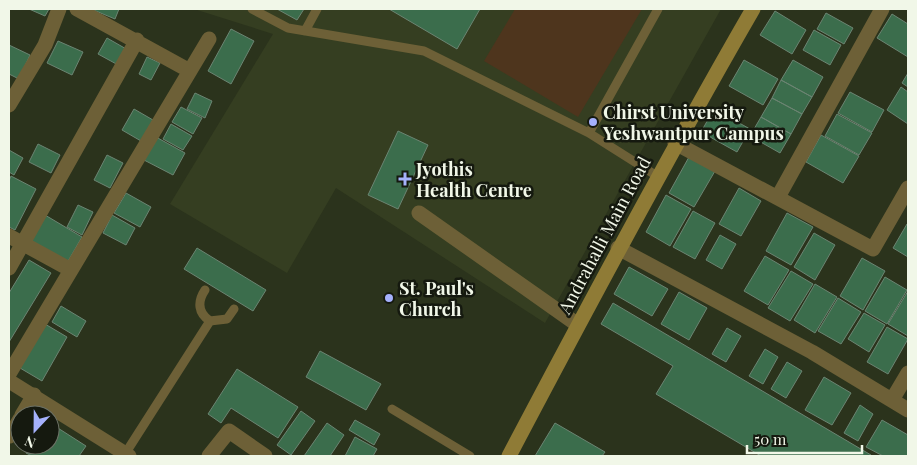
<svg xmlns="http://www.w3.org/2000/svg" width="917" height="465" font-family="'Playfair Display',serif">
  <rect width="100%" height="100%" fill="#2b331c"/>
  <path fill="#353e21" d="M194 9H721L545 323 336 188 287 273 170 204 273 34Z"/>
  <path fill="#4e351d" d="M515 9H642L578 117 484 61Z"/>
  <path fill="#3b6d4c" stroke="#6b8472" d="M29 9H49L45 16Z
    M91 9H119L115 19Z
    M277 9H304L297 20Z
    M389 9H480L457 49Z
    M775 11 806 30 792 54 760 35Z
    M826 13 853 28 844 44 817 29Z
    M892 14 908 24V57L877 38Z
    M231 29 254 41 231 84 208 71Z
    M814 30 841 45 830 65 803 50Z
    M107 38 128 50 120 66 98 54Z
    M58 41 83 52 72 75 47 63Z
    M9 45 30 55 19 79 9 74Z
    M147 57 160 63 151 80 139 74Z
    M744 60 778 79 763 105 729 86Z
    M793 60 823 77 812 97 781 80Z
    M908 73V87L902 83Z
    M781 80 812 97 802 114 772 98Z
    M901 87 908 92V124L887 110Z
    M850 92 884 110 872 132 838 113Z
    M195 93 212 101 205 118 187 109Z
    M772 98 802 114 791 134 761 117Z
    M181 107 202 118 193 134 172 122Z
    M134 109 153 120 141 141 122 130Z
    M714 109 750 129 737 152 701 132Z
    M837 114 872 133 859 155 825 136Z
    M761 117 791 134 780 153 750 136Z
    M171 124 192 136 183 150 163 139Z
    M398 131 428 145 398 209 368 195Z
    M821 135 859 156 843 183 806 162Z
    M156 137 185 153 173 175 144 160Z
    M38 144 60 155 51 173 29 162Z
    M9 150 23 158 14 175 9 172Z
    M107 155 123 163 110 188 94 180Z
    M689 157 715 171 694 207 669 193Z
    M11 176 36 189 15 230 9 227V181Z
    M739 188 761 201 741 236 719 224Z
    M126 193 151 207 140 227 114 213Z
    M666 195 691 209 670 246 646 232Z
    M78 205 93 212 82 235 67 227Z
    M693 211 715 223 695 259 673 247Z
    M787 213 813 227 791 265 766 251Z
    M45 215 82 237 67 263 30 241Z
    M112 215 135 228 126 245 103 233Z
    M907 224 908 225V257L893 248Z
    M814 233 835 245 815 280 794 267Z
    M720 235 736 244 722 269 706 260Z
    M197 248 266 290 253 311 184 269Z
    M765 256 789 270 768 305 744 291Z
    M862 258 885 271 863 310 840 296Z
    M29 260 51 273 9 342V293Z
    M629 267 668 289 652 316 614 294Z
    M791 271 813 284 790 321 768 308Z
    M885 277 907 290 887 324 865 311Z
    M815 284 837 297 815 333 794 320Z
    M908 291V336L888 324Z
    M679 292 707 308 689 340 661 324Z
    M838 298 861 312 841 344 818 331Z
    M613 303 871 455 870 456H761L656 394 673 366 601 324Z
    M61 306 86 321 77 337 52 322Z
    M864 313 885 325 869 352 848 339Z
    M45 324 67 337 42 381 20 368Z
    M887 327 908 339 888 374 867 362Z
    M727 328 741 336 726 362 712 354Z
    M765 349 778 357 763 384 749 376Z
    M320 351 381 384 366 410 306 377Z
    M787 362 802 371 786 398 771 389Z
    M237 369 298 407 278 438 231 408 221 423 208 414Z
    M824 377 851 393 832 425 805 410Z
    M860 405 873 414 858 441 844 433Z
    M301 411 315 421 291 455 277 445Z
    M355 420 380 434 374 445 349 430Z
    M882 420 908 435V456H883L866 447Z
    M50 423 86 446 79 456H32L26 453 31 445H50Z
    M327 423 344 435 330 456H304Z
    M555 423 605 452 602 456H535Z
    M355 437 377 449 373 456H345Z"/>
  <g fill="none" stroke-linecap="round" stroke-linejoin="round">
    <path stroke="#6d6037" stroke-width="9" d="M252 9 288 28 424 51 589 133 657 176
      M305 31 317 9
      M589 133 658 9
      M210 321 227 319 234 309
      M392 409 470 456
      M125 454 210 321C198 313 197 302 205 290"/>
    <path stroke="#6d6037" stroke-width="15" d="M77 9 190 71
      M9 105 45 45 59 9
      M675 143 873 249 908 188
      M778 197 882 9
      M419 213 578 325
      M9 236 71 270
      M618 248 812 352 908 410
      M9 268 137 40
      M9 374 209 39
      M892 400 908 373
      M22 415 34 395
      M10 436 20 419
      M209 456 229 431 265 456"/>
    <path stroke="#6d6037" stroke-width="15" d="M9 381 129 456"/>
    <path stroke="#8f7b36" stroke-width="15" d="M509 456C588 306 668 156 753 9"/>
  </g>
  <g fill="#a5b1fc" stroke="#15190f" stroke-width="2">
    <circle cx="593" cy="122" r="5"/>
    <path d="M402.5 171.5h5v5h5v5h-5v5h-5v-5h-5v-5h5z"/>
    <circle cx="389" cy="298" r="5"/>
  </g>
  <g text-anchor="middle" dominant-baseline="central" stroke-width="5" stroke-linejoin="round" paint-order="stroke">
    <g font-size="18" font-weight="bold" fill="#f1f7e8" stroke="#15190f" text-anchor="start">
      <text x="603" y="112">Chirst University<tspan x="603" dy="21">Yeshwantpur Campus</tspan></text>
      <text x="416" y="169">Jyothis<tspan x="416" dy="21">Health Centre</tspan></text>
      <text x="399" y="288">St. Paul's<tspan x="399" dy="21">Church</tspan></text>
    </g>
    <g font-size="18" fill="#f1f7e8" stroke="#15190f">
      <text transform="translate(604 235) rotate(-62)">Andrahalli Main Road</text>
    </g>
  </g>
  <rect width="917" height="465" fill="none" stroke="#f1f7e8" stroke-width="20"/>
  <g transform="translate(35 430) rotate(202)"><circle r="24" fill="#15190f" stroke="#6d7266"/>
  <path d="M0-4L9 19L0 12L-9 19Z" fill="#a5b1fc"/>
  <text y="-8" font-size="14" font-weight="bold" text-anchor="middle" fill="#f1f7e8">N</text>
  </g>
  <path d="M747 445v8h115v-8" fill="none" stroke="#f1f7e8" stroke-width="2.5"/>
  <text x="754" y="445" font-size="15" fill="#f1f7e8" stroke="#15190f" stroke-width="4" paint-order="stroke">50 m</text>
</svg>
